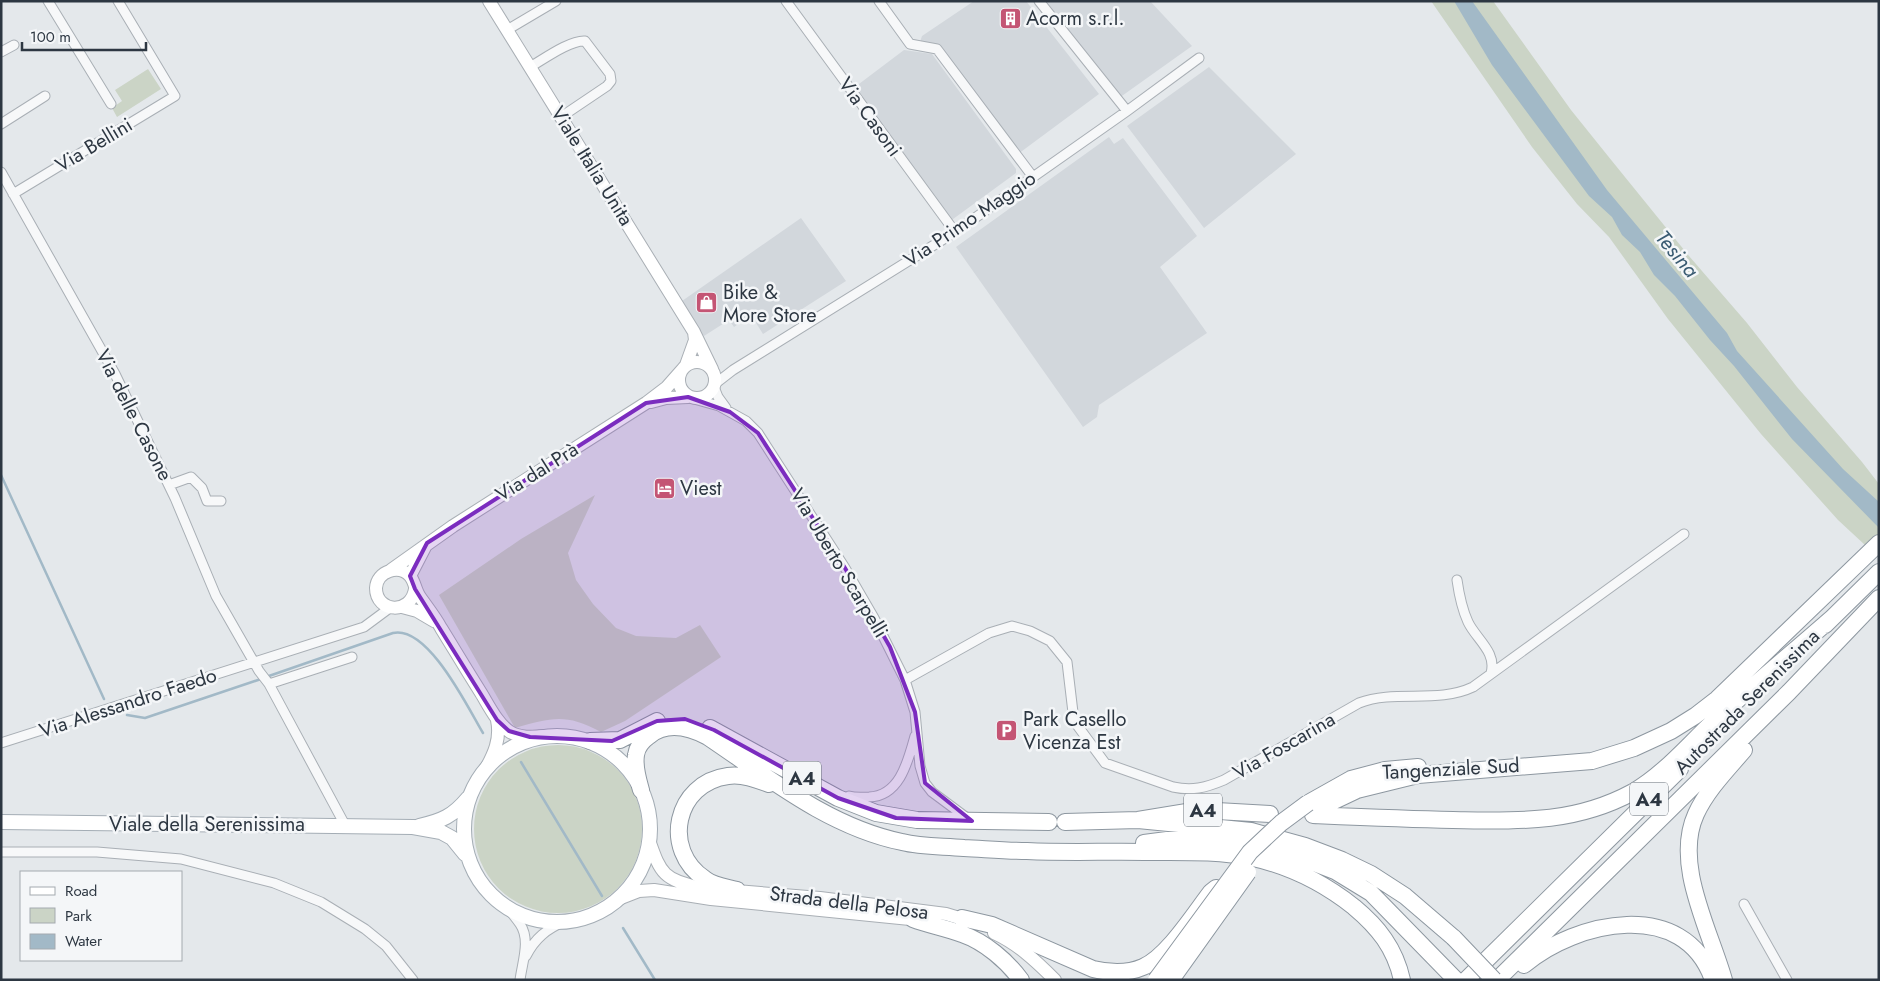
<svg xmlns="http://www.w3.org/2000/svg" width="1880" height="981" font-family="Jost,sans-serif">
  <rect width="100%" height="100%" fill="#e4e8eb"/>
  <path fill="#d2d7dc" d="M974 1H1026L1099 94 1018 154 936 44 920 42 922 36Z
    M1043 1H1150L1192 46 1119 98Z
    M904 50 932 54 1016 169V173L949 222 851 90Z
    M1209 67 1296 154 1204 228 1127 126Z
    M1109 137 1114 144 1123 138 1197 236 1160 267 1207 333 1099 405 1097 417 1083 427 956 247Z
    M801 218 846 281 763 334 751 315 734 327 729 320 704 336 696 327 682 301Z"/>
  <path fill="#cbd4c6" d="M1431 1H1493L1571 110 1612 161 1689 256 1747 323 1797 387 1862 462 1879 484V558L1838 520 1761 434 1668 319 1609 237 1577 204 1532 147Z
    M148 69 161 89 117 117 112 108 122 101 115 90Z
    M595 495 568 553 576 580 593 604 616 628 636 636 676 638 700 625 721 657 625 721 601 732C565 713 552 718 515 728L439 595 521 539Z
    M474 829a84 84 0 1 1 168 0a84 84 0 1 1-168 0Z"/>
  <path fill="#a2b9c7" d="M1454 1H1472L1607 190 1727 333 1737 351 1843 469 1879 502V528L1792 439 1734 366 1710 340 1675 296 1654 275 1640 252 1622 235 1612 217 1589 196 1492 65Z"/>
  <g fill="none" stroke-linecap="round" stroke-linejoin="round">
    <path stroke="#a2b9c7" stroke-width="2.5" d="M1 475 104 699
      M266 677 393 633C428 625 468 708 483 733
      M127 715 145 718 261 679
      M521 762 602 896
      M623 928 655 980"/>
    <defs>
      <path id="street" d="M48 1 111 104
        M786 1 955 232
        M879 1 910 44 937 49 1033 177
        M1039 1 1127 111
        M507 30 556 1
        M1 52 14 45
        M530 67C544 59 570 40 585 41L610 74 611 81 607 86 561 117
        M1 124 45 96
        M1 172 115 374 175 498 216 596 259 671 269 684 345 825
        M13 194 175 96 118 1
        M715 384 733 370 955 232 1127 111 1199 58
        M714 387 718 397 726 408
        M694 399 719 406 746 421 758 433 774 458 845 568 874 618 905 680 915 712 920 766 925 783 932 792 967 818
        M169 485 191 477 202 488 207 501H221
        M1457 580C1459 594 1462 609 1468 622 1476 639 1497 652 1491 673
        M905 680 989 633 1012 626 1030 631 1050 641 1067 662 1074 721 1105 763 1173 787C1192 791 1205 788 1224 780L1359 703C1396 689 1437 704 1473 687L1684 534
        M269 684 352 657
        M1 743 364 627 391 607
        M849 796C856 798 862 797 869 797 900 796 908 761 915 736
        M1 852H97L181 859 274 883 321 902 365 929 386 946 413 980
        M1744 904 1787 980
        M505 905C510 911 516 918 520 924 531 940 522 963 520 980
        M526 956C535 938 547 929 565 921"/>
      <path id="secondary" d="M489 1 694 332 712 369
        M679 380a18 18 0 1 1 36 0a18 18 0 1 1-36 0Z
        M686 365 695 340 694 332
        M651 402 666 398 688 397
        M391 570 453 526 646 403 667 387 682 370
        M410 576 425 547
        M415 589C411 615 376 613 376 588 377 571 399 564 410 576 415 582 415 590 420 597 427 607 435 617 441 628 454 649 467 671 481 693 489 706 497 723 510 732 520 738 532 737 544 736
        M402 607 417 611 434 621
        M485 770C494 754 501 739 497 720
        M649 840C661 875 664 879 700 888L820 898 946 914 969 921
        M616 900 639 891 654 890 711 899 920 920
        M994 933C1018 944 1036 961 1055 980"/>
      <path id="primary" d="M464 829a93 93 0 1 1 186 0a93 93 0 1 1-186 0Z
        M1 822 413 827 441 832 452 838 465 854
        M419 826C442 821 453 816 468 798"/>
      <path id="highway" d="M1825 625 1879 572
        M710 728 838 798 876 813 917 820 1049 822
        M590 741 620 740 657 721
        M641 790C638 779 634 767 636 755 637 747 642 741 649 736 667 721 689 727 708 737 769 778 829 827 902 842 922 847 944 846 964 848 985 849 1006 851 1027 851 1068 853 1110 851 1151 852 1185 852 1220 851 1253 858 1289 866 1325 884 1354 907 1378 927 1395 948 1402 980
        M1310 802 1351 779 1385 770 1418 767
        M1317 809 1357 790 1418 775 1592 761 1634 748 1671 731 1695 716 1717 699 1879 543
        M1313 815C1360 817 1406 819 1453 820 1518 821 1574 824 1633 792 1664 774 1687 746 1713 722 1751 687 1792 653 1832 618
        M1138 820 1251 831 1305 846 1342 860 1371 874 1405 896 1454 938
        M1065 822 1138 820 1199 810 1270 814
        M1144 843 1190 837 1250 842 1294 855 1335 871 1371 893 1456 980
        M737 890C726 887 714 886 705 879 661 850 675 783 728 776 742 774 756 779 769 784
        M962 918 992 925 1093 969C1110 973 1127 974 1143 967 1167 957 1194 914 1211 892L1216 888
        M913 919C929 925 946 928 962 934 985 942 1007 961 1021 980
        M1524 965C1576 921 1684 897 1713 980
        M1466 980 1680 769
        M1497 980 1789 692 1879 598
        M1724 980C1710 930 1673 864 1696 814 1707 790 1727 770 1744 750"/>
    </defs>
    <use href="#street" stroke="#a9afb5" stroke-width="11"/>
    <use href="#secondary" stroke="#a9afb5" stroke-width="14"/>
    <use href="#primary" stroke="#a4adb5" stroke-width="16"/>
    <use href="#highway" stroke="#8d97a0" stroke-width="18"/>
    <use href="#street" stroke="#f7f8f9" stroke-width="9"/>
    <use href="#secondary" stroke="#fff" stroke-width="12"/>
    <use href="#primary" stroke="#fff" stroke-width="14"/>
    <use href="#highway" stroke="#fff" stroke-width="16"/>
    <defs>
      <path id="highway-bridge" d="M1454 938 1494 980
        M1156 980 1250 852 1281 823 1308 803
        M1171 980 1248 872"/>
    </defs>
    <use href="#highway-bridge" stroke="#8d97a0" stroke-width="18" stroke-linecap="butt"/>
    <use href="#highway-bridge" stroke="#fff" stroke-width="16"/>
  </g>
  <path fill="#7b2cbf" fill-opacity="0.2" stroke="#7b2cbf" stroke-width="4" stroke-linejoin="round" d="M688 397 730 412 758 433 845 568 890 647 915 712 925 783 972 821 896 818 838 798 714 730 685 719 657 721 612 741 530 737 509 731 497 720 415 589 410 576 427 543 646 403Z"/>
  <defs>
    <symbol id="building-square" viewBox="-11 -11 22 22"><rect x="-9" y="-9" width="18" height="18" rx="4" fill="#c45574" stroke="#f4f6f8"/><path d="M-4-6H4V6H1V3H-1V6H-4ZM-2.5-4.3h1.7v1.8h-1.7ZM.8-4.3h1.7v1.8H.8ZM-2.5-1h1.7V.8h-1.7ZM.8-1h1.7V.8H.8Z" fill="#fff"/></symbol>
    <symbol id="shop-square" viewBox="-11 -11 22 22"><rect x="-9" y="-9" width="18" height="18" rx="4" fill="#c45574" stroke="#f4f6f8"/><path d="M-5-2.5h2.3a2.7 3.5 0 0 1 5.4 0H5L5.5 6h-11ZM-1.5-2.5h3a1.5 2.3 0 0 0-3 0Z" fill="#fff"/></symbol>
    <symbol id="hotel-square" viewBox="-11 -11 22 22"><rect x="-9" y="-9" width="18" height="18" rx="4" fill="#c45574" stroke="#f4f6f8"/><path d="M-6-4.5h1.5V1H6V5H4.5V3h-9V5H-6ZM-4 0a1.8 1.8 0 1 1 3.6 0ZM.5 0V-2.5h3Q6-2.5 6 0Z" fill="#fff"/></symbol>
    <symbol id="parking-square" viewBox="-11 -11 22 22"><rect x="-9" y="-9" width="18" height="18" rx="4" fill="#c45574" stroke="#f4f6f8"/><path d="M-3.5-5.5H1a3.5 3.5 0 0 1 0 7H-1V5.5H-3.5ZM-1-3.4V-.6H.8a1.4 1.4 0 0 0 0-2.8Z" fill="#fff"/></symbol>
  </defs>
  <g fill-rule="evenodd">
    <use href="#building-square" x="998" y="6" width="25" height="25"/>
    <use href="#shop-square" x="694" y="290" width="25" height="25"/>
    <use href="#hotel-square" x="652" y="476" width="25" height="25"/>
    <use href="#parking-square" x="994" y="718" width="25" height="25"/>
  </g>
  <g text-anchor="middle" dominant-baseline="central" stroke-width="5" stroke-linejoin="round" paint-order="stroke">
    <g fill="#f4f6f8" stroke="#697079" stroke-width="1">
      <rect x="783" y="761.5" width="38" height="33" rx="4"/>
      <rect x="1630" y="782.5" width="38" height="33" rx="4"/>
      <rect x="1184" y="793.5" width="38" height="33" rx="4"/>
    </g>
    <g font-size="19" font-weight="bold" fill="#2d3742">
      <text x="802" y="778">A4</text>
      <text x="1649" y="799">A4</text>
      <text x="1203" y="810">A4</text>
    </g>
    <g font-size="20" fill="#2d3742" stroke="#f4f6f8" text-anchor="start">
      <text x="1026" y="18">Acorm s.r.l.</text>
      <text x="723" y="292">Bike &amp;<tspan x="723" dy="23">More Store</tspan></text>
      <text x="680" y="488">Viest</text>
      <text x="1023" y="719">Park Casello<tspan x="1023" dy="23">Vicenza Est</tspan></text>
    </g>
    <g font-size="20" fill="#2d3742" stroke="#f4f6f8">
      <text transform="translate(870 117) rotate(54)">Via Casoni</text>
      <text transform="translate(94 145) rotate(-31)">Via Bellini</text>
      <text transform="translate(592 166) rotate(58)">Viale Italia Unita</text>
      <text transform="translate(970 219) rotate(-34)">Via Primo Maggio</text>
      <text transform="translate(134 415) rotate(63)">Via delle Casone</text>
      <text transform="translate(537 472) rotate(-32)">Via dal Prà</text>
      <text transform="translate(839 563) rotate(59)">Via Uberto Scarpelli</text>
      <text transform="translate(1747 702) rotate(-45)">Autostrada Serenissima</text>
      <text transform="translate(128 703) rotate(-18)">Via Alessandro Faedo</text>
      <text transform="translate(1284 746) rotate(-30)">Via Foscarina</text>
      <text transform="translate(1451 769) rotate(-3)">Tangenziale Sud</text>
      <text x="207" y="824">Viale della Serenissima</text>
      <text transform="translate(849 903) rotate(7)">Strada della Pelosa</text>
    </g>
    <g font-size="21" font-style="italic" fill="#3a5b72" stroke="#f4f6f8">
      <text transform="translate(1677 254) rotate(50)">Tesina</text>
    </g>
  </g>
  <rect width="1880" height="981" fill="none" stroke="#2d3742" stroke-width="5"/>
  <rect x="20" y="871" width="162" height="90" fill="#f4f6f8" stroke="#a4aaaf"/>
  <rect x="30" y="887" width="25" height="8" fill="#ffffff" stroke="#a4aaaf"/>
  <text x="65" y="896" font-size="15" fill="#2d3742">Road</text>
  <rect x="30" y="908" width="25" height="15" fill="#cbd4c6" stroke="#a4aaaf"/>
  <text x="65" y="921" font-size="15" fill="#2d3742">Park</text>
  <rect x="30" y="934" width="25" height="15" fill="#a2b9c7" stroke="#a4aaaf"/>
  <text x="65" y="946" font-size="15" fill="#2d3742">Water</text>
  <path d="M22 42v8h124v-8" fill="none" stroke="#2d3742" stroke-width="2.5"/>
  <text x="30" y="42" font-size="15" fill="#2d3742" stroke="#f4f6f8" stroke-width="4" paint-order="stroke">100 m</text>
</svg>
